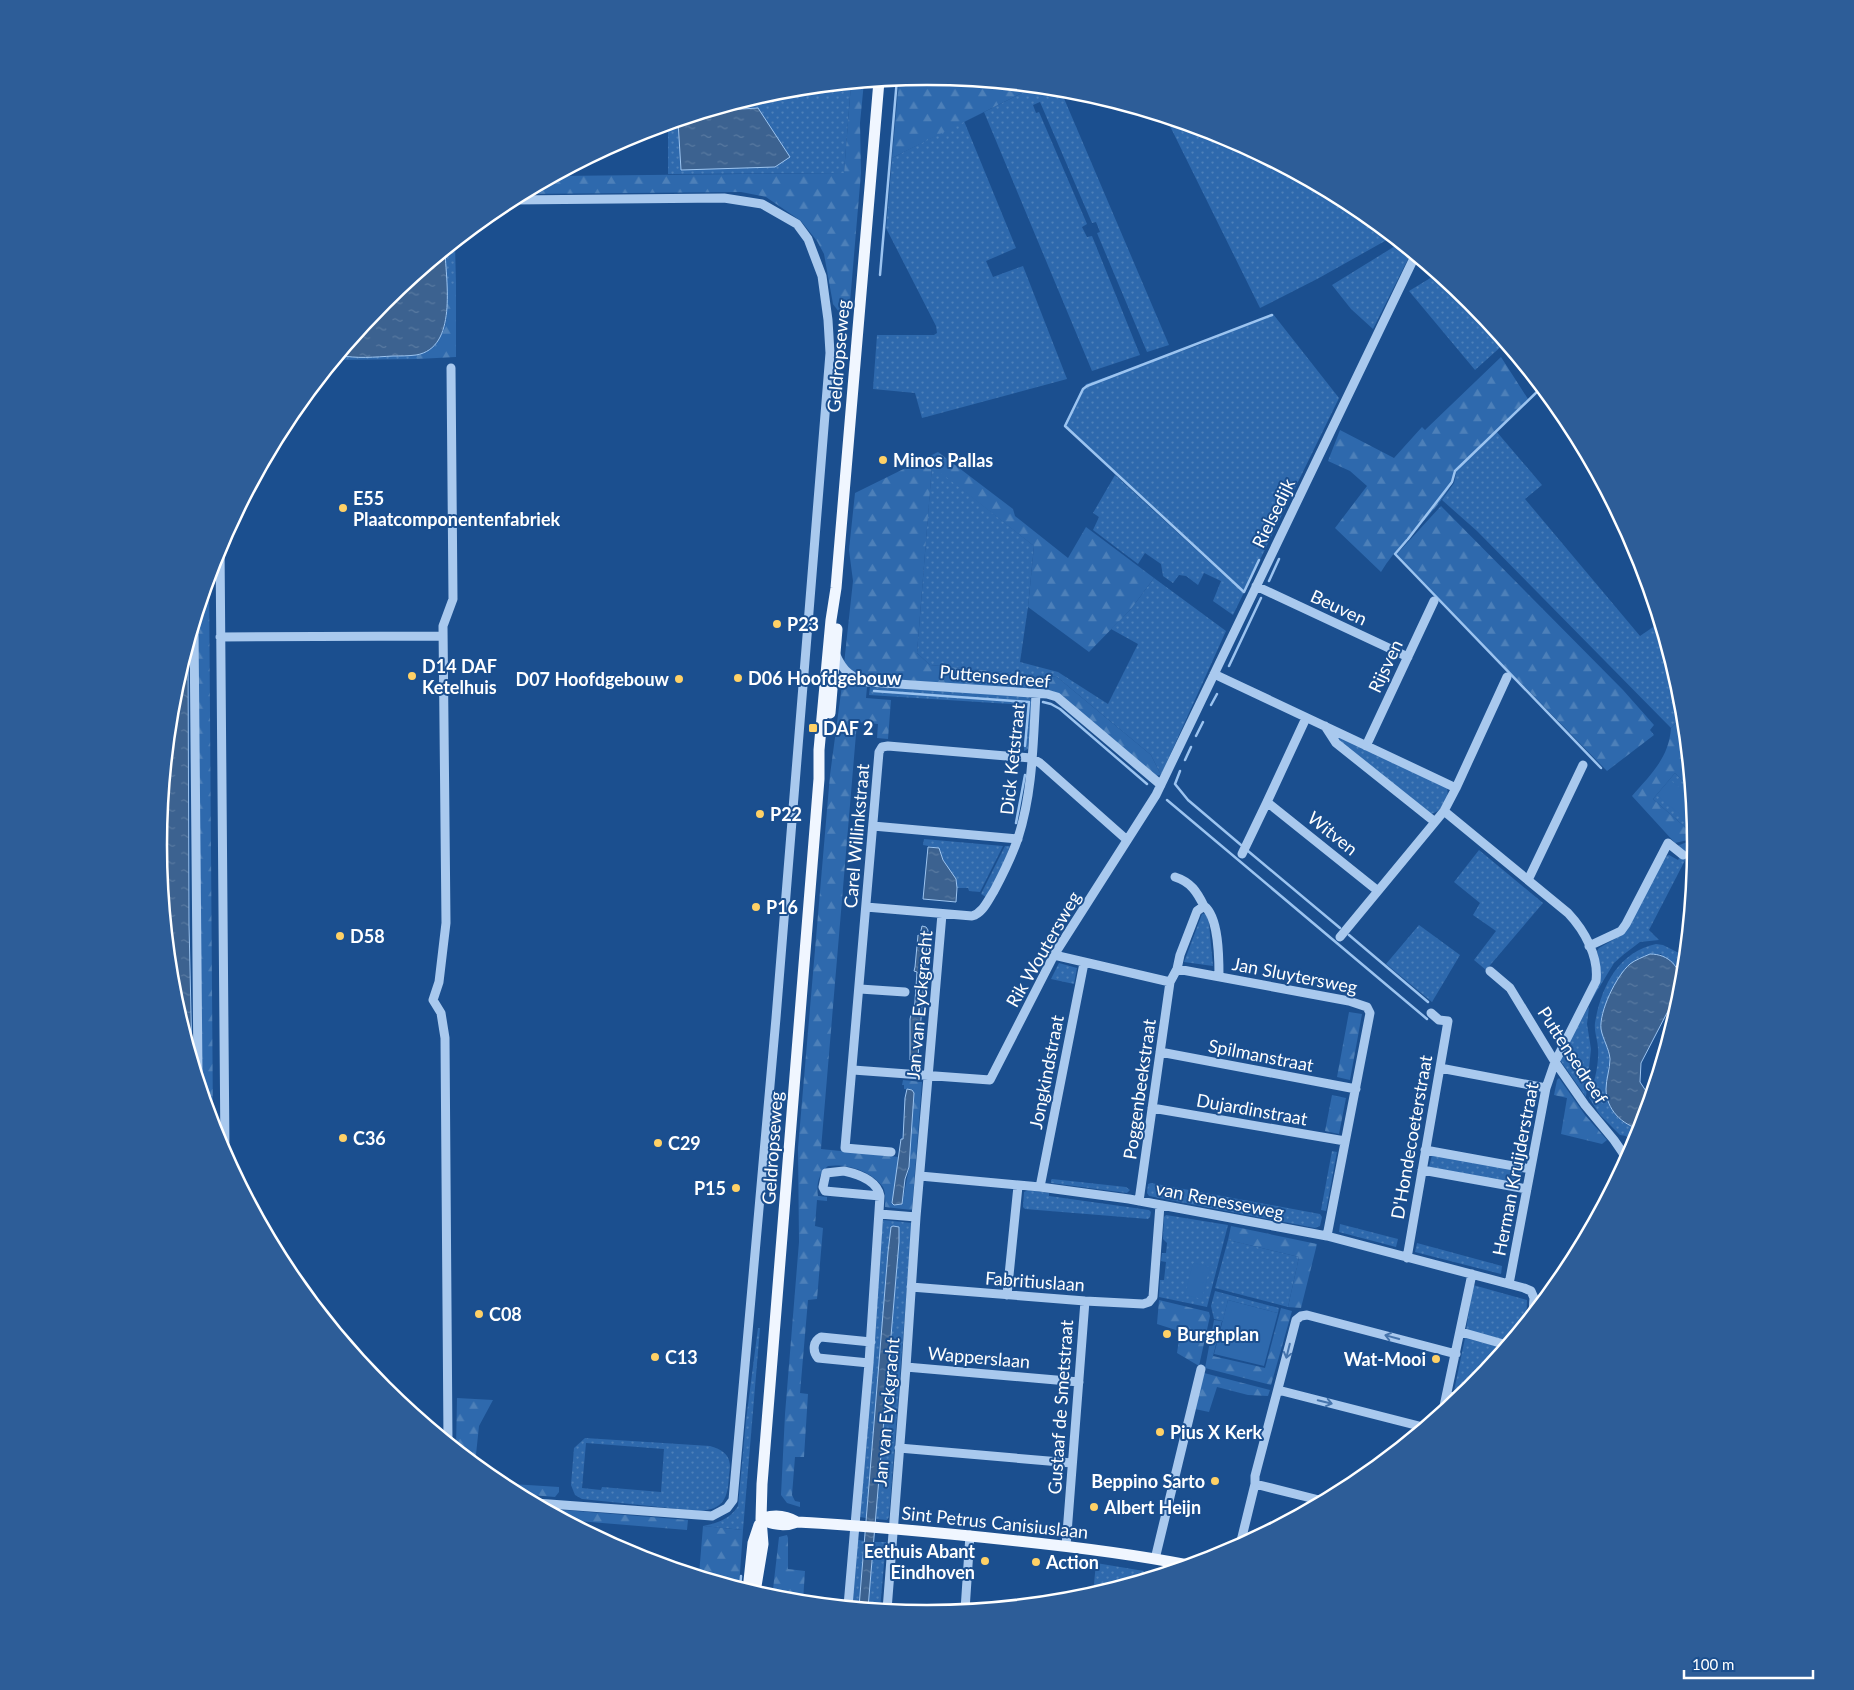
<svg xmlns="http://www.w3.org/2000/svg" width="1854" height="1690" font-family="Lato,sans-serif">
  <defs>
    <pattern id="grass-dots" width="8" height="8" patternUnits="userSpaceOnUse" patternTransform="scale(1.25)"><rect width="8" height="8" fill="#2e69ad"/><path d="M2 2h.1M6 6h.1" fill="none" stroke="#4d80b9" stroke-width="1.8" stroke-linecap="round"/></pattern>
    <pattern id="forest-firs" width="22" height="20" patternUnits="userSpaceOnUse" patternTransform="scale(1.25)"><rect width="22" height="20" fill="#2e69ad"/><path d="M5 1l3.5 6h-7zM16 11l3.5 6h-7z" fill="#4d80b9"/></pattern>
    <pattern id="water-ripples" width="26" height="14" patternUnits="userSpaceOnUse" patternTransform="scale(1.25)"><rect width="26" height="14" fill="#3c6290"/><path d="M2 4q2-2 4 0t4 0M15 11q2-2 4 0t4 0" fill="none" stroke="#597aa1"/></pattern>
  </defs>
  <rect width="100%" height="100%" fill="#1b4f8f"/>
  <path fill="url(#grass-dots)" fill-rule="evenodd" d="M851 84 844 173 668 174V124L678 121 681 170 758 108 710 111 777 91Z
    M1034 87 1060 89 1169 345 1147 352 1097 233 1100 232 1096 222 1092 223 1040 102 1033 105 1036 113 1039 112 1087 224 1082 227 1087 237 1092 236 1140 355 1092 371 984 112Z
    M1166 118 1221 135 1354 206 1392 237 1319 278 1260 308Z
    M964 121 1016 248 986 261 993 277 1023 266 1067 379 922 418 915 393 873 389 877 335H934L937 333 936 326 886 228 892 158Z
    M455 243 456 284H446L445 251Z
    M1400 243 1411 253 1373 329 1351 309 1332 285Z
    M1437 274 1471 302 1505 343 1475 370 1409 291Z
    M1273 314 1339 398 1233 615 1213 601 1221 581 1204 573 1198 585 1186 576 1179 575 1173 583 1163 576 1161 564 1145 553 1138 564 1093 530 1099 517 1093 513 1115 475 1242 592 1064 425 1086 384 1199 345Z
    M339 355 357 357 417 355V359L336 360Z
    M1496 431 1542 485 1525 499 1640 636 1659 623 1681 695 1683 716 1671 728 1477 531 1442 500 1454 483 1457 469Z
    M932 465 1034 546 1028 607 1020 662 1058 672 1108 704 1138 644 1111 629 1131 609 1154 578 1226 631 1161 775 1151 755 1057 677 930 665 917 653Z
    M870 687 1028 696 1032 701V704L1028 749 1024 751 1027 705 869 695Z
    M1337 736 1447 788C1450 798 1441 812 1431 814L1337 739Z
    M1675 773 1690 788 1695 841 1649 930 1659 940 1640 942 1623 955 1614 963 1588 1006C1599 982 1603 978 1597 951L1599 948 1623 934 1664 857 1669 855 1678 860 1683 852 1677 846 1690 841 1694 835 1653 799Z
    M924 839 1003 846 980 892 969 891 968 888H957L943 860 939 848 923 845Z
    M1005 846H1010L1003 866 986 897 981 894Z
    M1479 850 1543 903 1486 970 1474 960 1496 931 1473 915 1480 903 1454 882Z
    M1208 913 1213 966 1184 962 1202 914Z
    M1419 925 1460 955 1432 1002 1386 964Z
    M1656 944 1663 945 1683 955V970L1682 987 1681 981 1661 954C1634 955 1621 972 1610 995 1607 1002 1602 1011 1601 1020 1599 1033 1608 1044 1609 1057 1610 1062 1608 1067 1608 1073 1606 1100 1610 1122 1640 1129L1637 1139H1629L1626 1136 1620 1135 1600 1115 1589 1098C1594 1083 1599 1066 1598 1049 1598 1041 1594 1032 1595 1023 1601 987 1618 952 1656 944Z
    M1059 963 1077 968 1074 984 1051 979Z
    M1589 1007 1587 1024 1591 1049 1586 1097 1560 1060 1586 1011Z
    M1332 1151 1337 1152 1326 1211 1321 1210Z
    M1432 1155 1522 1171 1519 1184 1429 1167Z
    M1052 1179 1126 1187 1130 1190 1127 1193 1051 1183V1180Z
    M1151 1183 1320 1214 1322 1217 1320 1226 1315 1228 1149 1196 1147 1193 1148 1184Z
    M1028 1190 1049 1193V1196L1149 1210 1151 1212 1150 1217 1148 1219 1025 1209 1023 1207 1024 1192Z
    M1166 1215 1228 1225 1207 1307 1159 1297 1160 1280H1164L1166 1262 1161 1261 1162 1253H1166L1167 1243 1163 1239 1164 1217Z
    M883 1220 912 1223 889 1517 887 1520 876 1519 899 1242V1227L893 1226 891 1227 888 1252 866 1518 860 1517 872 1343Z
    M1340 1224 1398 1239 1396 1247 1339 1232Z
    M1228 1240 1299 1257 1288 1307 1215 1288Z
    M1417 1243 1502 1266 1501 1274 1415 1252Z
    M1473 1285 1527 1300 1526 1321 1510 1341 1466 1330Z
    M1215 1291 1279 1308 1278 1313 1228 1300 1223 1321 1214 1319 1211 1306Z
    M758 1328H760L743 1530 703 1526C718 1523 730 1519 738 1506L746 1420Z
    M1465 1338 1503 1348 1470 1389 1464 1394 1454 1391Z
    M585 1438 710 1446C716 1448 723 1450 727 1456 731 1462 730 1469 729 1475 728 1498 724 1510 698 1511L582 1499 575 1495 571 1485 574 1448ZM586 1443 664 1449 661 1492 602 1487 601 1490 582 1488Z
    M859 1540 864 1541 859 1607 851 1606 856 1541Z
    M874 1542H886L880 1609 868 1608Z
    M1096 1563 1144 1571 1142 1579 1093 1594Z"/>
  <path fill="url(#forest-firs)" d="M927 76 1034 87 892 158 899 79Z
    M864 82 860 123 861 173 849 314 839 312 833 304 824 254 817 241 801 221 766 197 741 192 521 194 556 176 844 173 851 84Z
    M446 284H456V357L417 359V355C451 340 448 316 446 284Z
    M1501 357 1528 399 1457 469C1446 509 1402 536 1381 572L1335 528 1367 486 1350 471 1328 461 1340 430 1394 458 1422 427 1425 430Z
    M938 452 1013 509 1015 516 1068 558 1086 527 1154 578 1131 609 1089 652 1028 607 1034 546 932 466 917 653 930 665 1057 677 1151 755 1161 775 1155 776 1063 696 1052 691 863 677 856 675 844 664 853 581 849 550 855 493Z
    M1441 506 1623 690 1654 725 1650 730 1654 735 1607 771 1396 555Z
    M209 576 213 1126 201 1088 198 614Z
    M842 685 867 687 866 698 891 700 888 739 877 738 878 724 857 722 821 1149 899 1157 892 1203 900 1205 902 1204 909 1168 914 1093 912 1089H904V1085H902L903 1080 922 1082 912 1210 885 1207C885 1200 886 1193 883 1187 872 1171 846 1163 828 1166 819 1173 816 1184 818 1196L827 1197V1201L817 1200 815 1226 823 1228 817 1299 808 1300 800 1393 808 1394 804 1457H795L792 1495 795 1501 800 1502V1507L787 1503 781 1495 785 1414 799 1242 798 1148 830 775Z
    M1683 716 1690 788 1675 773 1653 799 1694 835 1692 839 1675 843 1632 796C1651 774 1669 758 1671 728Z
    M167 753V931L158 845Z
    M1349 1012 1362 1014 1350 1080 1337 1077Z
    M1559 1078 1585 1115 1607 1140 1602 1144 1561 1134 1567 1098 1554 1095 1557 1080Z
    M1332 1095 1346 1098 1339 1134 1325 1131Z
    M1231 1226 1317 1244 1301 1308 1288 1307 1299 1257 1228 1240Z
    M1159 1300 1209 1312 1210 1316 1199 1366 1177 1353 1180 1333 1179 1331 1157 1324Z
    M1281 1308 1292 1311 1271 1385 1205 1368 1214 1320 1222 1321 1213 1356 1265 1368Z
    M1204 1373 1270 1390 1268 1396 1248 1395 1217 1387 1209 1412 1195 1409Z
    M457 1398 493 1400 479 1426 475 1464 456 1449Z
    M498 1483 559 1487V1492L555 1497 519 1494Z
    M551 1509 688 1520 687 1530 566 1520 551 1511Z
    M703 1526 743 1530 739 1587 699 1575Z
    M787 1535 788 1538V1569L805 1571 803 1601 772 1598 779 1537Z"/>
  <path fill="#2e69ad" d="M1670 780 1691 797 1693 819 1690 823 1657 795Z
    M1193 1263 1210 1267 1202 1299 1185 1295Z
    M1228 1300 1278 1313 1264 1366 1214 1354Z"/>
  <path fill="url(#water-ripples)" stroke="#9cc4f0" d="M758 108 790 157 775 167 681 170 678 121 710 111Z
    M445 251C446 281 458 348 416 355 408 356 400 356 393 356 375 357 356 359 339 355L384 301Z
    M188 645 189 924 192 1058 173 995 167 931V753L173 695Z
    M928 847 939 848 943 860 956 879 957 888 956 902 923 899Z
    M922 926 926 927 928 930 918 1057 910 1060V1019L911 1015H914L917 972 914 971 915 967 918 935H920Z
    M1650 954C1669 954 1681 967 1681 986L1641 1063 1640 1082 1650 1097 1640 1129C1622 1125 1606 1109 1606 1089 1606 1079 1610 1069 1610 1059 1609 1048 1603 1040 1601 1029 1599 1012 1616 976 1630 964 1635 960 1643 957 1650 954Z
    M907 1089 912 1090 914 1093 909 1167 905 1179 902 1204 894 1205 892 1203 901 1139H903L905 1098Z
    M893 1226 899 1227V1242L868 1608 859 1607 888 1252 891 1227Z"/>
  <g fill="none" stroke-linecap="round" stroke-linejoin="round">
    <path stroke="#9cc4f0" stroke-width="2.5" d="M880 275 897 79
      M1408 539 1452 482 1455 471 1541 388
      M1407 540 1395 554 1601 768
      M1259 560 1244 592 1065 426 1083 389 1087 386 1272 315
      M1269 581 1279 559
      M1229 666 1261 598
      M874 691 1029 702 1025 746
      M1043 702 1051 704 1060 709 1147 784
      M1211 705 1217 694
      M1196 736 1203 722
      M1185 760 1191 747
      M1180 771 1175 784 1188 800 1241 845
      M1167 800 1427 1019
      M1016 823 1025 775
      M1248 851 1340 928
      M1349 935 1428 1002
      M740 1588 741 1576"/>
    <path stroke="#a9c9ee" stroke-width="9" d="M511 200 724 198 762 204 797 224 808 239 822 276 828 320 830 353 776 1018 733 1500 727 1508 712 1516 536 1503
      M220 545 225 1154
      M1256 586 1408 657
      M194 626 198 1076
      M220 637 443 636
      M836 655C843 671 851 678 868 682L1047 694 1057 697 1161 785
      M1214 674 1456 788
      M1306 718 1267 802 1378 891
      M1325 726 1336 743 1435 822 1444 811 1456 788 1507 677
      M1366 746 1434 601
      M1444 811 1568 913C1585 931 1599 957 1596 981L1555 1062 1546 1088 1509 1284
      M873 826 1018 839
      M1242 854 1267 802
      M1175 877C1191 882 1197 892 1204 906
      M1528 880 1583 765
      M866 907 972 916C983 913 988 900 994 891 1003 874 1012 856 1018 838 1033 792 1033 742 1036 694
      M1340 937 1435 822
      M1589 946 1621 931 1626 924 1668 843 1683 855
      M1054 955 1170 982 1177 969 1349 1001 1367 1007 1370 1013 1327 1236
      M1177 969 1180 955 1197 911 1204 906C1219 917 1219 958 1219 976
      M1490 971 1510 988 1555 1062 1585 1105 1614 1140 1627 1159
      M860 989 905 992
      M1160 1052 1356 1089
      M1440 1068 1546 1088
      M853 1070 990 1080 1054 955 1156 795 1415 256
      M1152 1108 1345 1141
      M1425 1150 1530 1169
      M891 1152 845 1148 879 752 882 747 888 746 1031 758 1040 763 1127 840
      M1422 1170 1527 1189
      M844 1171C858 1174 877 1180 880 1196L825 1191 823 1187 826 1173Z
      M920 1176 1040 1187 1129 1199 1231 1218 1327 1236 1524 1288 1531 1291 1534 1298 1533 1313
      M1040 1187 1084 963
      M1139 1201 1170 982
      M880 1214 916 1217
      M1407 1258 1448 1021 1439 1020 1431 1013
      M911 1287 1085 1301 1143 1304 1149 1302 1153 1297 1160 1205
      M1007 1295 1018 1186
      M1461 1332 1507 1345
      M869 1363 818 1358C812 1351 813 1341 821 1337L871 1342
      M906 1367 1079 1382
      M1278 1390 1423 1427
      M1447 1395 1459 1398
      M1443 1411 1472 1274
      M448 1442 445 1038 441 1013 433 1000 439 982 446 923 443 626 453 599 451 368
      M899 1448 1072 1463
      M1255 1484 1323 1501
      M1240 1545 1255 1484V1476L1296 1320 1301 1316 1307 1315 1456 1354
      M1066 1546 1085 1301
      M1155 1559 1201 1369
      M848 1606 869 1363 880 1196
      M887 1610 906 1367 916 1217 942 914
      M965 1610 970 1535"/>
    <path stroke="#f0f6ff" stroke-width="11" d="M830 713 837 629
      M761 1519C773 1525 784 1527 797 1522 871 1526 944 1533 1018 1541 1075 1547 1132 1554 1188 1565
      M761 1519C774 1514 785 1515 797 1522
      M748 1590 753 1543 759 1525
      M755 1592 763 1544 761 1519 762 1484 819 779V750L831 620 836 588 879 81"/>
  </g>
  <defs><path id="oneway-shaft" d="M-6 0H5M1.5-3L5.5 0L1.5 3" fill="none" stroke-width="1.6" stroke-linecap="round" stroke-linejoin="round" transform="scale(1.25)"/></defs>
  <g stroke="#4674ac">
    <use href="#oneway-shaft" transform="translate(1392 1337) rotate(-165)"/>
    <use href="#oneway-shaft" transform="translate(1288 1351) rotate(104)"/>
    <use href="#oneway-shaft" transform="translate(1325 1402) rotate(14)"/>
  </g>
  <g fill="#ffd166" stroke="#1b4f8f" stroke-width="2">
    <circle cx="883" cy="460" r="5"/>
    <circle cx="343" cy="508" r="5"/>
    <circle cx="777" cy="624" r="5"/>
    <circle cx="412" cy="676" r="5"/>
    <circle cx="738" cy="678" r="5"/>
    <circle cx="679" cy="679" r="5"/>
    <rect x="808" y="723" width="10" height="10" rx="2.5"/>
    <circle cx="760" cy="814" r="5"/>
    <circle cx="756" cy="907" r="5"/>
    <circle cx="340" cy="936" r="5"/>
    <circle cx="343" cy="1138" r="5"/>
    <circle cx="658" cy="1143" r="5"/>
    <circle cx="736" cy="1188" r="5"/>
    <circle cx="479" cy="1314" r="5"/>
    <circle cx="1167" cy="1334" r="5"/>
    <circle cx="655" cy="1357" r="5"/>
    <circle cx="1436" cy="1359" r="5"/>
    <circle cx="1160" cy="1432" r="5"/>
    <circle cx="1215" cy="1481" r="5"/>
    <circle cx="1094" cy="1507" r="5"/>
    <circle cx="985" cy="1561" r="5"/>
    <circle cx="1036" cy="1562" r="5"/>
  </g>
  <g text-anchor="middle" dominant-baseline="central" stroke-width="4" stroke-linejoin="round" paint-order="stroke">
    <g font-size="18" fill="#fff" stroke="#1b4f8f">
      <text transform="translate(838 356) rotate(-85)">Geldropseweg</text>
      <text transform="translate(1273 513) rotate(-64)">Rielsedijk</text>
      <text transform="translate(1339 607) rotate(25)">Beuven</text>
      <text transform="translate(1385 666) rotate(-65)">Rijsven</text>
      <text transform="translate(995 676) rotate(5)">Puttensedreef</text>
      <text transform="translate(1012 759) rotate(-84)">Dick Ketstraat</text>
      <text transform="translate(1333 833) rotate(39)">Witven</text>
      <text transform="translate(856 836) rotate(-85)">Carel Willinkstraat</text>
      <text transform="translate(1043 949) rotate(-60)">Rik Woutersweg</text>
      <text transform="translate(1295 975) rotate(11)">Jan Sluytersweg</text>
      <text transform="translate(919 1005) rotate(-85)">Jan van Eyckgracht</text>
      <text transform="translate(1261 1055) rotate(11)">Spilmanstraat</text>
      <text transform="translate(1573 1055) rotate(57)">Puttensedreef</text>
      <text transform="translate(1046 1072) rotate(-79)">Jongkindstraat</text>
      <text transform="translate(1139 1089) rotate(-82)">Poggenbeekstraat</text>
      <text transform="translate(1252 1109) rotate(10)">Dujardinstraat</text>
      <text transform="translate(1411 1137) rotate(-80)">D'Hondecoeterstraat</text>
      <text transform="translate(772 1148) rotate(-86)">Geldropseweg</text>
      <text transform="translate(1515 1169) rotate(-79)">Herman Kruijderstraat</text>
      <text transform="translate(1220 1200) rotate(11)">van Renesseweg</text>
      <text transform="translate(1035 1281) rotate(4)">Fabritiuslaan</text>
      <text transform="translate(979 1357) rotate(5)">Wapperslaan</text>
      <text transform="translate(1060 1407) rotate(-86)">Gustaaf de Smetstraat</text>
      <text transform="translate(886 1412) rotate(-85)">Jan van Eyckgracht</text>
      <text transform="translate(995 1522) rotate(6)">Sint Petrus Canisiuslaan</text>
    </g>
    <g font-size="18" font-weight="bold" fill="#fff" stroke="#1b4f8f" text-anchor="start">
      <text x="893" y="460">Minos Pallas</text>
      <text x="353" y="498">E55<tspan x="353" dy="21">Plaatcomponentenfabriek</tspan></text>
      <text x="787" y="624">P23</text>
      <text x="422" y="666">D14 DAF<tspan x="422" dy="21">Ketelhuis</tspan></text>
      <text x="748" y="678">D06 Hoofdgebouw</text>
      <text x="669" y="679" text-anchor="end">D07 Hoofdgebouw</text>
      <text x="823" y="728">DAF 2</text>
      <text x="770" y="814">P22</text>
      <text x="766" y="907">P16</text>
      <text x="350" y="936">D58</text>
      <text x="353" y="1138">C36</text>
      <text x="668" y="1143">C29</text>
      <text x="726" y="1188" text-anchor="end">P15</text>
      <text x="489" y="1314">C08</text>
      <text x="1177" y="1334">Burghplan</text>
      <text x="665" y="1357">C13</text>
      <text x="1426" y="1359" text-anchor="end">Wat-Mooi</text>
      <text x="1170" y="1432">Pius X Kerk</text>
      <text x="1205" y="1481" text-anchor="end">Beppino Sarto</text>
      <text x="1104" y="1507">Albert Heijn</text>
      <text x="975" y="1551" text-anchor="end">Eethuis Abant<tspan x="975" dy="21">Eindhoven</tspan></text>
      <text x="1046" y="1562">Action</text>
    </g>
  </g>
  <path d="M0 0H1854V1690H0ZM167 845a760 760 0 1 1 1520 0a760 760 0 1 1-1520 0Z" fill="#2d5d98" fill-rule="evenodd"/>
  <path fill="none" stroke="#fff" stroke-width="2.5" d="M167 845a760 760 0 1 1 1520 0a760 760 0 1 1-1520 0Z"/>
  <path d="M1684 1670v8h129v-8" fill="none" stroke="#ffffff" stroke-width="2.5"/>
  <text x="1692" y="1670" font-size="15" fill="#ffffff" stroke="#1b4f8f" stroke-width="4" paint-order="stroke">100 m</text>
</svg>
